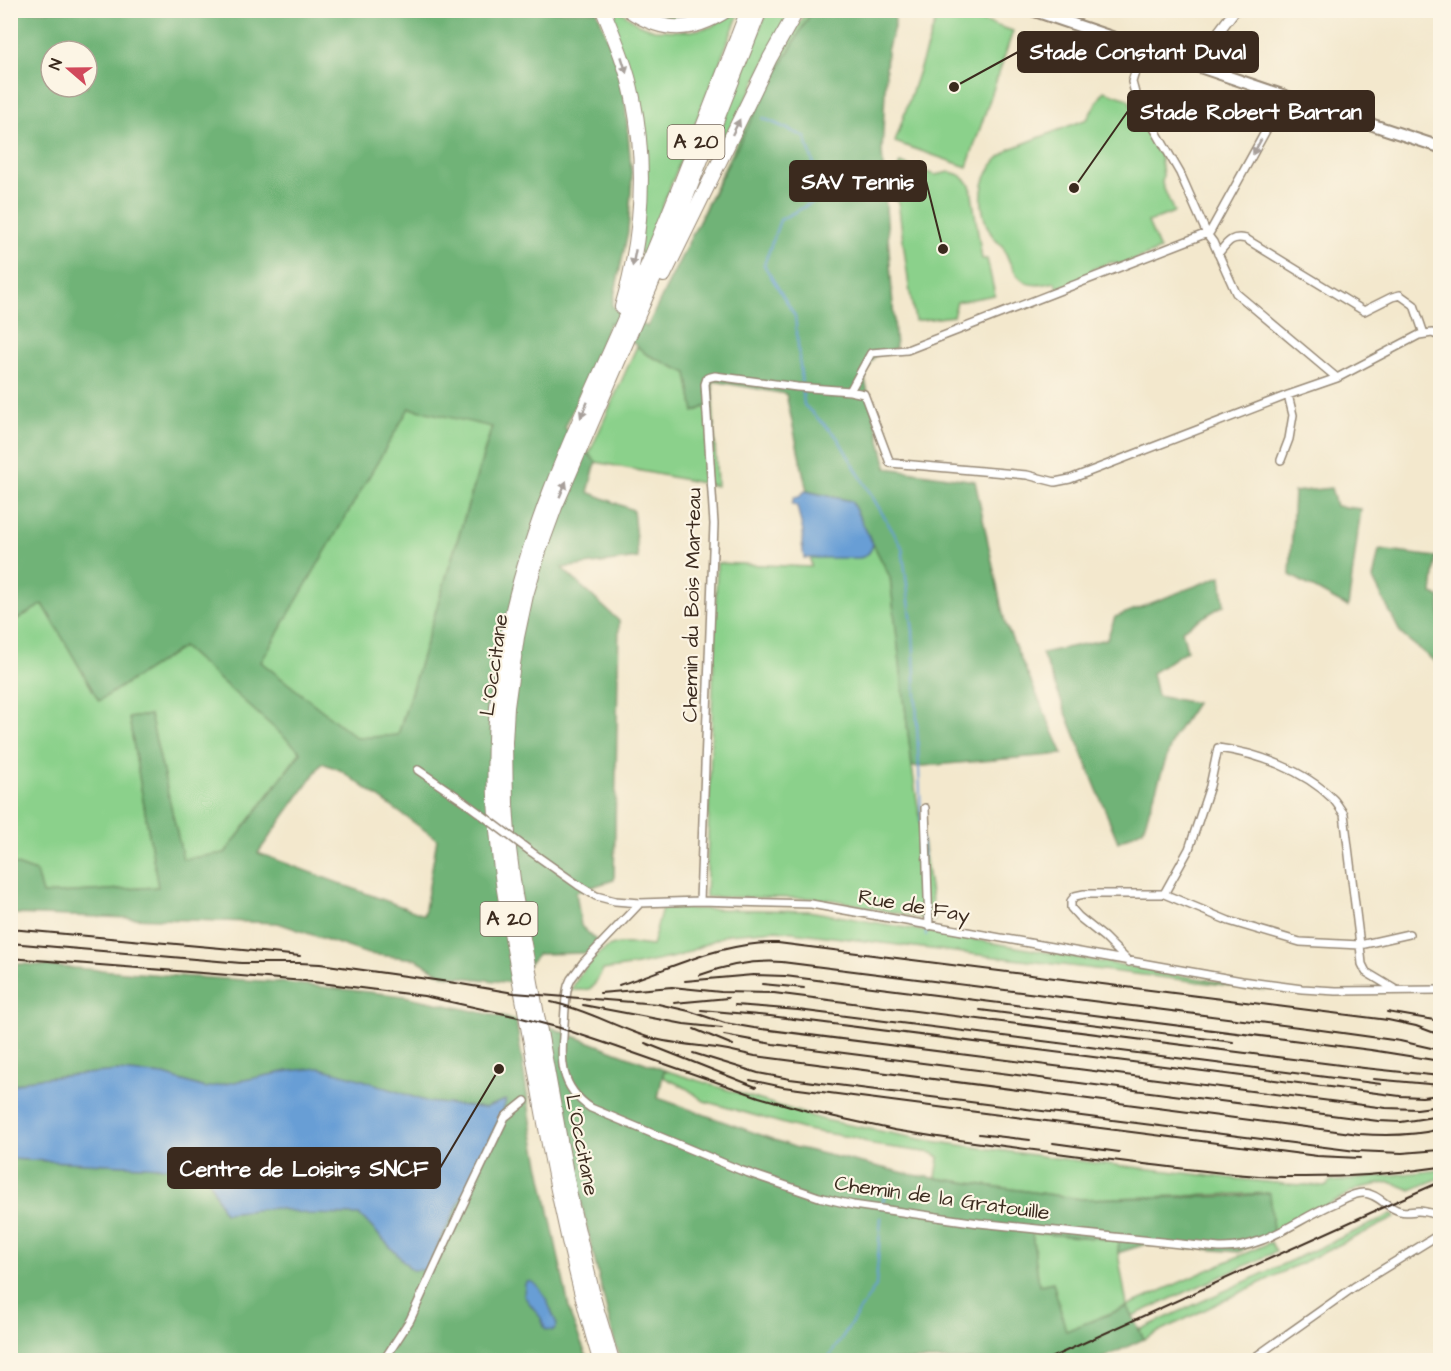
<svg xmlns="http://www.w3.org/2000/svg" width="1451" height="1371" font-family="'Architects Daughter',sans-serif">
  <rect width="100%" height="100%" fill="#fcf5e5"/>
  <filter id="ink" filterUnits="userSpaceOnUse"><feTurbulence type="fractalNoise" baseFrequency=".0167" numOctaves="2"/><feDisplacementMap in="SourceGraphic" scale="12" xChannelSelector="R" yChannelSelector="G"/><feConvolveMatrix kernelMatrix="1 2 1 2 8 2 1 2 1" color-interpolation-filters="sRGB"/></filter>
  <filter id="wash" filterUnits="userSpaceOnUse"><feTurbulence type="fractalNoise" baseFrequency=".008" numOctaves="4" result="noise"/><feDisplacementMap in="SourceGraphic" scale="24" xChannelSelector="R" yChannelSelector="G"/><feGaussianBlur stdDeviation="1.35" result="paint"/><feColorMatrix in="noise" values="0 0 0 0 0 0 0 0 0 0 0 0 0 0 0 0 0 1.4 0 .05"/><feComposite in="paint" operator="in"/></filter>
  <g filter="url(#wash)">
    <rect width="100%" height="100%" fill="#f3e8cd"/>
    <path fill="#8bd18b" stroke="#637e54" stroke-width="1.5" d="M678 10 695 13 711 12C681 23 670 23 640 11Z
      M615 11H620L639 24 654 30 691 31 711 27 734 11H740L642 258 640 251 644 168 611 14Z
      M767 11H791L705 182 700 180Z
      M807 11H812L775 74 700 219 771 69Z
      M939 11H952L1013 31 967 167 895 142Z
      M1104 91 1128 99 1160 154 1163 175 1162 184 1174 212 1148 222 1160 250 1121 265 1112 262 1093 269 1089 276 1058 288 1055 282C1032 288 1020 286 1010 263 1007 257 1005 250 1002 246 1000 243 997 242 995 239 981 222 977 192 988 172 993 163 1001 155 1010 149L1087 119Z
      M900 163 935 175 950 172 960 175 968 182 971 188 982 259H987L995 295 957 302 953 316 915 321 909 287 898 201 888 197Z
      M637 346 646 354 687 373 694 412 713 403 717 486 596 462 589 454Z
      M409 408 492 426 398 735 357 739 260 662Z
      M807 491 851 501 890 577 912 767 935 921 834 900 811 898 706 897 717 563 811 567Z
      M43 604 99 700 183 647 301 751 225 853 183 860 150 715 129 718 158 887 42 894 36 872 11 863 10 623Z
      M662 908 809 911 1265 990 776 930 728 934 679 956 637 965 603 970 592 988 584 990H571C579 975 597 949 614 945 625 942 641 945 652 946Z
      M664 1070 824 1120 930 1141 1063 1159 1211 1176 1284 1184 1327 1186 1329 1182 1440 1170V1178L1411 1190 1390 1182 1360 1188 1273 1233 1270 1193 1081 1199 936 1178 939 1157 932 1153 874 1145 856 1138 806 1130 704 1101 686 1088 663 1077Z
      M1393 1214 1395 1218 1144 1339 1139 1330Z
      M1032 1233 1119 1240 1118 1253 1127 1306 1271 1242 1276 1252 1132 1316 1126 1307 1066 1331 1053 1283 1039 1285Z"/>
    <path fill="#70b377" stroke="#566e4a" stroke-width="1.5" fill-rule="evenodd" d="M834 10 894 11 895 24 887 51 882 152 896 348 875 356 864 376 887 468 975 481 1005 623 1063 754 912 767 890 577 851 501 807 491 786 394 713 381V403L694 412 687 373 646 354 610 322 565 428 596 462 588 492 633 510 638 558 562 568 619 621 614 880 576 892 581 926 599 943 589 953 538 954 513 983 443 975 416 959 368 954 278 923 11 914V863L36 872 42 894 158 887 129 718 150 715 183 859 225 853 301 752 183 647 99 701 43 604 11 623 10 11H597L623 79 632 178 628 232 612 306 647 327C699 220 752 113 812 11H829L830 13ZM51 51H87V87H51ZM409 408 492 427 398 735 357 738 261 662ZM322 763 340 770 437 839 424 915 258 853Z
      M1331 488 1336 506 1361 509 1348 607 1290 575 1294 492Z
      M1379 550 1436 557 1432 594 1440 597V666L1401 634 1373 579Z
      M1221 576 1224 605 1182 630 1187 650 1152 673 1157 696 1196 703 1173 738 1143 829 1118 842 1042 653 1107 639 1115 617Z
      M10 963 177 976 278 982 404 996 516 1020 533 1134 571 1317 588 1360H11V1159L200 1169 210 1182 224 1213 276 1208 308 1214 360 1215 412 1270 505 1100 484 1108 428 1102 360 1079 289 1071 205 1088 164 1075 117 1071 32 1079 11 1086Z
      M547 1026 664 1070 658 1098 794 1147 913 1175 1081 1199 1238 1196 1270 1193 1273 1233 1239 1252 1146 1244 1118 1253 1119 1240 1032 1233 1039 1285 1053 1282 1066 1331 1127 1307 1144 1339 1099 1360H621L614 1340 577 1187Z"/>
    <path fill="#689ed5" stroke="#52647a" stroke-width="1.5" d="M805 491 851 501 873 544C871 552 867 557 859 558H804L802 543 803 532 797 506 792 504 794 497H799Z
      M320 1068 360 1079 428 1102 484 1108 506 1100 501 1117 426 1270H412L360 1215 308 1214 276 1208 224 1213 210 1182 200 1169 11 1159V1086L32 1079 117 1071 164 1075 205 1088 289 1071Z
      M529 1281C545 1286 550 1311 557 1324 556 1331 551 1332 545 1329L541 1318 524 1296 525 1284Z"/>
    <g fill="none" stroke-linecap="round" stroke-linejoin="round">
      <path stroke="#689ed5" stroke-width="2" d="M763 118 805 137 824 196 780 220 764 265 795 316 804 405 837 437 902 547 913 631 923 860
        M926 935V928
        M882 1208 885 1191
        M827 1360 876 1286 881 1217"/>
    </g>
  </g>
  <g filter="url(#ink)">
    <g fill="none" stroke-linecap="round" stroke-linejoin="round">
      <defs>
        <path id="minor" d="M1144 48 1136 69 1132 82 1136 97 1180 173 1207 234 1213 242 1236 293 1337 378 1419 335 1432 333 1440 336
          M1218 254C1227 243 1231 235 1246 239L1364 311 1392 297 1400 295 1414 305 1424 334
          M850 391 871 353 907 350 1210 232 1285 96
          M1281 460 1289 439 1293 415 1288 395
          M418 770 459 798 482 815
          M925 808 929 926
          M530 851 578 885 596 896 615 901 640 903 700 901 811 904 1242 981 1302 989 1336 991 1440 990
          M1164 894 1189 849 1210 786 1218 748C1257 753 1304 770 1333 799 1337 803 1340 809 1344 814L1360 945 1409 934
          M700 901 714 524 705 384 707 378 715 376 797 387 850 391 864 394 890 463 1027 475 1055 482 1070 479 1288 395 1337 378
          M640 903 583 963 571 979 568 986C565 998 565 1011 564 1024 561 1059 558 1086 591 1108L740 1170 819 1197 853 1205 979 1223 1219 1248C1262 1250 1296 1220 1333 1204 1342 1200 1353 1193 1363 1193 1377 1193 1387 1208 1400 1211 1406 1213 1412 1211 1418 1211 1426 1211 1433 1214 1440 1216
          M1129 962 1104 937 1079 917 1071 908V901L1075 896 1084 894H1164L1229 921 1300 942 1360 945 1362 964 1366 972 1396 990
          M384 1360 410 1320 462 1207 505 1117 525 1101
          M1251 1360 1354 1287 1440 1234"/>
        <path id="tertiary" d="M1212 43 1210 53 1227 75
          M1191 63 1205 50 1235 10"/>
        <path id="primary" d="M1032 10 1285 96 1440 147"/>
        <path id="motorway" d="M603 10C615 39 627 67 633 98 647 168 642 238 622 307
          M629 10C663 33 692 33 727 10
          M664 275 770 58 797 10
          M600 1360C569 1256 549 1150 531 1043 524 1006 518 969 511 932 506 901 500 871 498 841 491 768 494 694 510 623 536 500 596 389 644 274 681 187 714 98 748 10
          M612 1360 595 1304 572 1206 515 895 509 849 506 804 505 742 507 707 511 678 517 637 526 595 539 551 555 507 657 271 760 10"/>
      </defs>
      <use href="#minor" stroke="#978976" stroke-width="10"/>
      <use href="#tertiary" stroke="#978976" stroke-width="12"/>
      <use href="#primary" stroke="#978976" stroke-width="14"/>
      <use href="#motorway" stroke="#978976" stroke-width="16"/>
      <use href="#minor" stroke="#fff" stroke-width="7"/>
      <use href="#tertiary" stroke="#fff" stroke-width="9"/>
      <use href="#primary" stroke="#fff" stroke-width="10"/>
      <use href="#motorway" stroke="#fff" stroke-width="14"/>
      <path stroke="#3b2a1e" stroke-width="2" d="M10 929 243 950 300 956
        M10 943 241 963H299L320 964 449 982 514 993 658 1004 689 1011 725 1023 754 1028 1386 1108 1417 1109 1440 1106
        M10 958 305 981 424 996 518 1017 560 1028 605 1043 759 1097 808 1111 894 1130 938 1137C1001 1146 1064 1154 1128 1162 1171 1167 1215 1173 1259 1176 1320 1179 1380 1176 1440 1167
        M700 975C727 965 753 960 782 962L1314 1029 1400 1041 1440 1050
        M685 981 753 975 785 976 1371 1050 1440 1061
        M762 984 804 988
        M619 985C671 969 722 941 778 943L1388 1020 1416 1026 1440 1035
        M600 993 672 987 721 992 774 993 1364 1068 1440 1076
        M551 1002C586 1009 617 1028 651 1038 676 1045 703 1045 728 1050 737 1052 746 1054 755 1056L1359 1134C1387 1136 1413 1136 1440 1129
        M674 1003 728 998
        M583 1005 684 1024 722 1028
        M735 1005 798 1010 1381 1084
        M701 1010 770 1016 1400 1096 1422 1097 1440 1095
        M980 1010 1233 1042
        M1387 1012 1440 1021
        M694 1029 733 1045
        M724 1035 773 1044 1378 1121 1401 1122 1440 1116
        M645 1043 756 1087
        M693 1053 758 1073 790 1079 1356 1151 1402 1153 1440 1150
        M1373 1079 1440 1085
        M750 1080 783 1087 1317 1156 1360 1158
        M979 1134 1030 1140
        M1053 1143 1119 1152
        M1046 1360 1388 1205 1440 1182"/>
      <defs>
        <path id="minor-bridge" d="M482 815 530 851"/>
      </defs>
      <use href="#minor-bridge" stroke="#978976" stroke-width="10" stroke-linecap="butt"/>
      <use href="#minor-bridge" stroke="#fff" stroke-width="7"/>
    </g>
    <defs><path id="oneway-solid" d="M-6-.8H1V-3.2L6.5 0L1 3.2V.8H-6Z" transform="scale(1.5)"/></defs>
    <g fill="#a79f9a">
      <use href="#oneway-solid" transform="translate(624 65) rotate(73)"/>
      <use href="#oneway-solid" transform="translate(736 127) rotate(-64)"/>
      <use href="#oneway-solid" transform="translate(1257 147) rotate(119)"/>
      <use href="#oneway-solid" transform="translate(634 258) rotate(101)"/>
      <use href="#oneway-solid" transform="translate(584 410) rotate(114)"/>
      <use href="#oneway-solid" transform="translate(563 489) rotate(-67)"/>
    </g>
  </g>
  <g text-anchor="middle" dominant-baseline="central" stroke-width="4.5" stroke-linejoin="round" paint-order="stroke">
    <g fill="#fcf5e5" stroke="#75675a" stroke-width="1.5">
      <rect x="667.5" y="125" width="57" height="34" rx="4.5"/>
      <rect x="480.5" y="902" width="57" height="34" rx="4.5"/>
    </g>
    <g font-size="20" font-weight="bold" fill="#3b2a1e">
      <text x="696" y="142">A 20</text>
      <text x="509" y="919">A 20</text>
    </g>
    <g font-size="21" fill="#3b2a1e" stroke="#fcf5e5">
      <text transform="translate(692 605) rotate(-89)">Chemin du Bois Marteau</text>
      <text transform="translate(494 665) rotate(-82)">L'Occitane</text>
      <text transform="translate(914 906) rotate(10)">Rue de Fay</text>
      <text transform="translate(582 1145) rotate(79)">L'Occitane</text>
      <text transform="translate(942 1198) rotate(8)">Chemin de la Gratouille</text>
    </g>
  </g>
  <path fill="none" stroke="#3b2a1e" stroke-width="2" d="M954 87L1018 52M1074 188L1128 111M943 249L926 181M499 1069L440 1168"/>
  <g fill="#3b2a1e" stroke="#fcf5e5" stroke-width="2">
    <circle cx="954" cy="87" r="6"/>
    <circle cx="1074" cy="188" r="6"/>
    <circle cx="943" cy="249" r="6"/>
    <circle cx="499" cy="1069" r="6"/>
  </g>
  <g fill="#3b2a1e" stroke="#3b2a1e" stroke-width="2">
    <rect x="1018" y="32" width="240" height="40" rx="6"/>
    <rect x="1128" y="91" width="246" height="40" rx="6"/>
    <rect x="790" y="161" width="136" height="40" rx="6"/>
    <rect x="168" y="1148" width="272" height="40" rx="6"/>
  </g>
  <g font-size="22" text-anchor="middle" font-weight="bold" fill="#fff">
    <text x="1138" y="59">Stade Constant Duval</text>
    <text x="1251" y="119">Stade Robert Barran</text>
    <text x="858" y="189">SAV Tennis</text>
    <text x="304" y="1176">Centre de Loisirs SNCF</text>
  </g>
  <rect width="1451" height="1371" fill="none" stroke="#fcf5e5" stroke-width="36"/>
  <g transform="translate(69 69) rotate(290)"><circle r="28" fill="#fcf5e5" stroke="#afa495" stroke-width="1.5"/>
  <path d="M0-4.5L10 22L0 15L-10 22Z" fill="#d1495b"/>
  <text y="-9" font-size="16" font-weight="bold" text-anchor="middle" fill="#3b2a1e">N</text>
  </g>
</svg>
